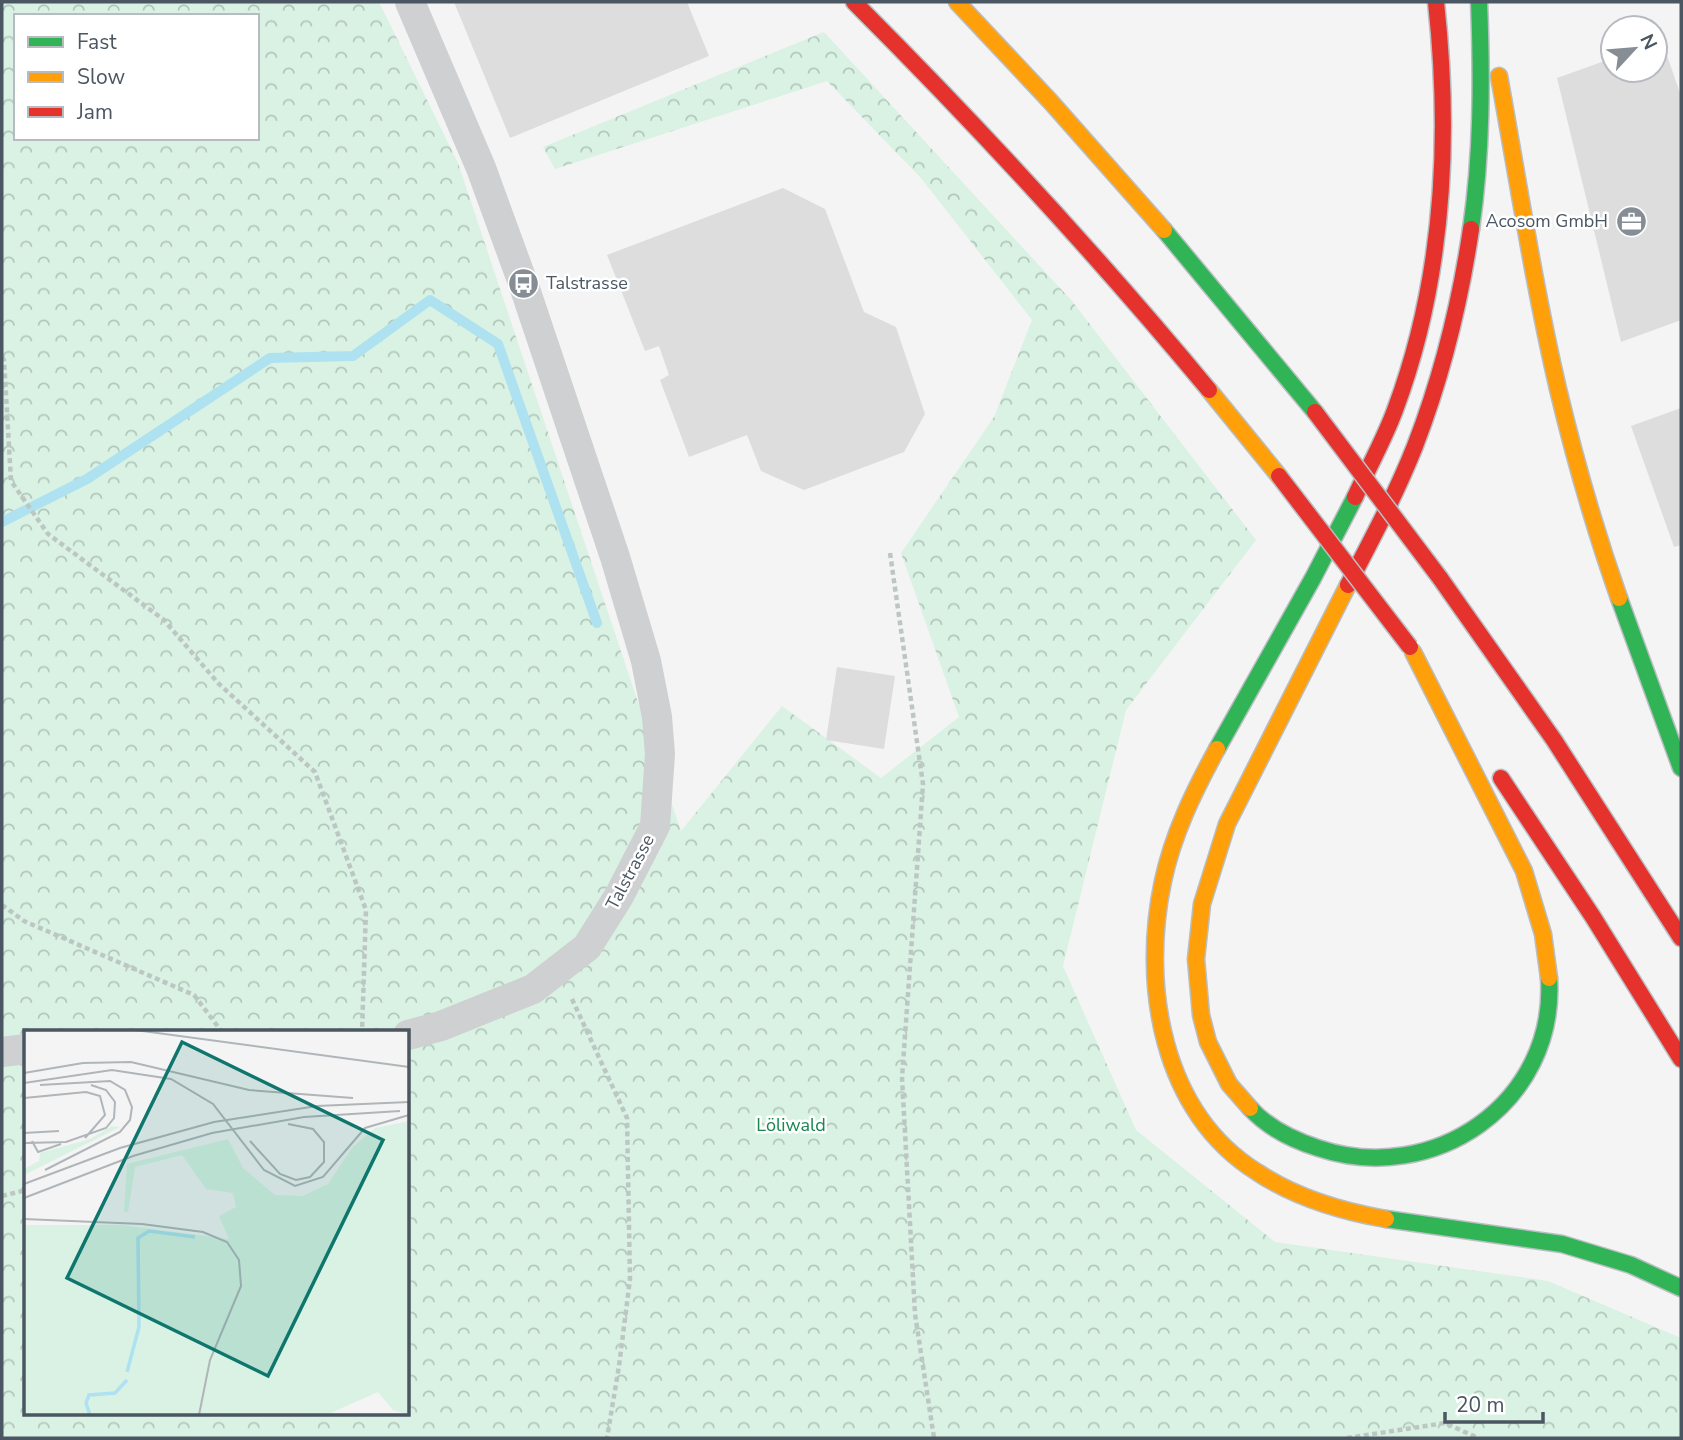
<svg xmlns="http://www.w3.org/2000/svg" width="1683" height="1440" font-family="'Nunito Sans',sans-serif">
  <defs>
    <pattern id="forest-crowns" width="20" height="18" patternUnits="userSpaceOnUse" patternTransform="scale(1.75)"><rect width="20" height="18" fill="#d9f2e3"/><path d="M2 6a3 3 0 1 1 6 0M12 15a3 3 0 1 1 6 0" fill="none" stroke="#b2c7bb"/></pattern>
  </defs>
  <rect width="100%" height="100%" fill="#f4f4f4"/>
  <path fill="url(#forest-crowns)" fill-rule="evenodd" d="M2 2H379L458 163 681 831 782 706 881 778 959 717 901 553 994 417 1032 320 921 178 827 81 555 169 543 147 824 32 1072 301 1256 540 1126 710 1063 966 1136 1130 1275 1242 1548 1281 1681 1338V1438H2ZM16 16H257V138H16ZM26 1032H408V1414H26Z"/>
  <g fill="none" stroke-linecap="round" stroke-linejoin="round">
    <path stroke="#aee2f0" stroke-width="10" d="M2 522 87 479 270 358 353 356 430 300 498 344 597 623"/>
  </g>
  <path fill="#ddddde" d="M454 2H687L709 56 510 138Z
    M1662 41 1681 96V320L1621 342 1557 78 1613 58V70H1655V43Z
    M783 188 825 209 864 312 896 327 925 414 904 452 804 490 761 471 747 435 689 457 660 380 669 375 659 346 645 351 607 255Z
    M1681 408V545L1674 547 1631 426Z
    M837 667 895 676 884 749 826 740Z"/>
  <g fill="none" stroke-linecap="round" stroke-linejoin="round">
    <defs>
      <path id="fast" d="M1471 229C1482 154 1482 78 1479 2
        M1164 230 1315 412
        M1619 598 1681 768
        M1217 749 1313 578 1355 497
        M1250 1108C1268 1128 1293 1140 1318 1148 1433 1187 1557 1103 1549 978
        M1386 1219 1562 1244 1631 1265 1681 1288"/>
      <path id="slow" d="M957 2 1050 101 1164 230
        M1499 76C1518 181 1534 286 1558 389 1575 460 1595 530 1619 598
        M1209 390 1279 476
        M1413 652 1524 871 1543 934 1549 978
        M1217 749C1194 791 1173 834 1163 881 1141 984 1161 1112 1257 1172 1296 1198 1340 1211 1386 1219
        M1250 1108 1229 1084 1208 1042 1201 1015 1196 959 1202 904 1227 824 1348 585"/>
      <path id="jam" d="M854 2C978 126 1097 255 1209 390
        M1355 497C1368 468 1384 440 1395 410 1444 279 1451 140 1436 2
        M1440 578 1554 740 1681 938
        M1348 585C1372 539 1396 494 1415 446 1442 376 1460 303 1471 229
        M1501 778 1593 917 1681 1059"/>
    </defs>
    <use href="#fast" stroke="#b9bec3" stroke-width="19"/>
    <use href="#slow" stroke="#b9bec3" stroke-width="19"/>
    <use href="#jam" stroke="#b9bec3" stroke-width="19"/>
    <path stroke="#bcc7c4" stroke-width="4.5" stroke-dasharray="5 3.5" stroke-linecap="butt" d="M2 357 4 360 11 481 48 534 164 620 218 683 315 772 366 910 362 1032
      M890 553 923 784 902 1078 915 1314 934 1438
      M2 905 24 921 194 995 222 1032
      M572 999 627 1118 630 1279 619 1366 607 1438
      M2 1196 26 1190
      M1347 1438 1445 1423 1478 1438"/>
    <path stroke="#ced0d2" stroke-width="30" d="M408 1035 441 1026 533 989 587 947 619 896 655 826 660 754 657 717 646 661 615 557 523 283 481 168 410 2
      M2 1052 26 1049"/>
    <use href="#fast" stroke="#30b455" stroke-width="16"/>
    <use href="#slow" stroke="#ff9f0a" stroke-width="16"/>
    <use href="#jam" stroke="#e5322d" stroke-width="16"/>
    <defs>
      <path id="jam-bridge" d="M1315 412 1440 578
        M1279 476 1410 647"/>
    </defs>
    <use href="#jam-bridge" stroke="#b9bec3" stroke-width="19" stroke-linecap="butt"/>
    <use href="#jam-bridge" stroke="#e5322d" stroke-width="16"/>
  </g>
  <defs>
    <symbol id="office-disc" viewBox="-11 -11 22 22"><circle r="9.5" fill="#868d94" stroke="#fff"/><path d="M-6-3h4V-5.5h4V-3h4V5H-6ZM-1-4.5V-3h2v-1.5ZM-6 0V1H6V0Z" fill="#fff"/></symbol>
    <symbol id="bus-disc" viewBox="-11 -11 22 22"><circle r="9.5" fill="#868d94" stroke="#fff"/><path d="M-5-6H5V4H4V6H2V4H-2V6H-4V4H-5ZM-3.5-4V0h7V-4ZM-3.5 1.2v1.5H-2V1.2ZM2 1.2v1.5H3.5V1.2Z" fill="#fff"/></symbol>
  </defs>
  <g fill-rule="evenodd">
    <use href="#office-disc" x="1614" y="204" width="35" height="35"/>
    <use href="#bus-disc" x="506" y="266" width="35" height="35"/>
  </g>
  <g text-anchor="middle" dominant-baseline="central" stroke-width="5" stroke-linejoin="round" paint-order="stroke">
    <g font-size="18" fill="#4a5661" stroke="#fff" text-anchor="end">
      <text x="1608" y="221">Acosom GmbH</text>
      <text x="546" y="283" text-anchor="start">Talstrasse</text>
    </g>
    <g font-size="18" fill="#4a5661" stroke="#fff">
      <text transform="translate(630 872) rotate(-62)">Talstrasse</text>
    </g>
    <g font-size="18" fill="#17864f" stroke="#fff">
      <text x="791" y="1125">Löliwald</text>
    </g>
  </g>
  <g transform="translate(24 1030)">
    <rect width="385" height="385" fill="#f4f4f4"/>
    <path d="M88 96 96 97 0 145V139L15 131 16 123 66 109Z" fill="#d9f2e3"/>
    <path d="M385 91V385L369 380 354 362 302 385H0V195H97L205 209 195 186 212 177 209 163 182 159 158 125 111 137 104 182H100L103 134 204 109 219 138 251 165 279 166 304 154 328 118 351 98Z" fill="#d9f2e3"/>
    <path fill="none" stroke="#aee2f0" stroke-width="3.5" d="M103 342 115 297 114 208 125 201 171 207M66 385 62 373 65 365 91 363 103 350"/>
    <path fill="none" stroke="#b0b5b9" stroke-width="2" d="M111 0 385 37M0 43 59 33 107 32 225 60 329 68M0 53 88 40 147 49 189 74 240 140 271 156 299 147 341 98 385 85M16 55 86 51 101 60 108 77 106 90 96 102 21 140M0 68 62 62 76 66 81 85 61 108M0 103 35 101M8 111 14 122 37 114M226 111 256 144 272 150 286 147 300 132V112L289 99 264 94M0 113 42 112 82 98 90 88 91 72 82 60 67 55M0 154 96 118 190 92 293 76 385 72M0 168 109 126 188 103 280 87 376 81M0 189 118 194 179 202 203 212 215 230 217 256 186 330 175 385"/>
    <path fill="#0f766e" fill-opacity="0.15" stroke="#0f766e" stroke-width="3.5" d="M158 12 359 110 244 346 43 248Z"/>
    <rect width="385" height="385" fill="none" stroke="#4a5661" stroke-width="3.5"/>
  </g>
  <rect width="1683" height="1440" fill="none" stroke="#4a5661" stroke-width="7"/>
  <rect x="14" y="14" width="245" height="126" fill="#ffffff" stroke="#b7bbc0" stroke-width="2"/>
  <rect x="28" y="37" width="35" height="10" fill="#30b455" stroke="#b7bbc0" stroke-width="2"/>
  <text x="77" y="49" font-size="21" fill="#4a5661">Fast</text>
  <rect x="28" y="72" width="35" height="10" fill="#ff9f0a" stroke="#b7bbc0" stroke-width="2"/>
  <text x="77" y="84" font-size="21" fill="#4a5661">Slow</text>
  <rect x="28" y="107" width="35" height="10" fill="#e5322d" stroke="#b7bbc0" stroke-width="2"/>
  <text x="77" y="119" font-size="21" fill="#4a5661">Jam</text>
  <g transform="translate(1634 49) rotate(64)"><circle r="33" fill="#ffffff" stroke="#b7bbc0" stroke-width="2"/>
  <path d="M0-5L12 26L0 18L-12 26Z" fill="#868d94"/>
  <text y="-10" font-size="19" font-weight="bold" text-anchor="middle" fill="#4a5661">N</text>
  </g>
  <path d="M1445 1412v10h98v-10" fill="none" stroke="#4a5661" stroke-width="3.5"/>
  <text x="1456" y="1412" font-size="21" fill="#4a5661" stroke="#ffffff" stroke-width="5" paint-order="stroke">20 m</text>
</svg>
